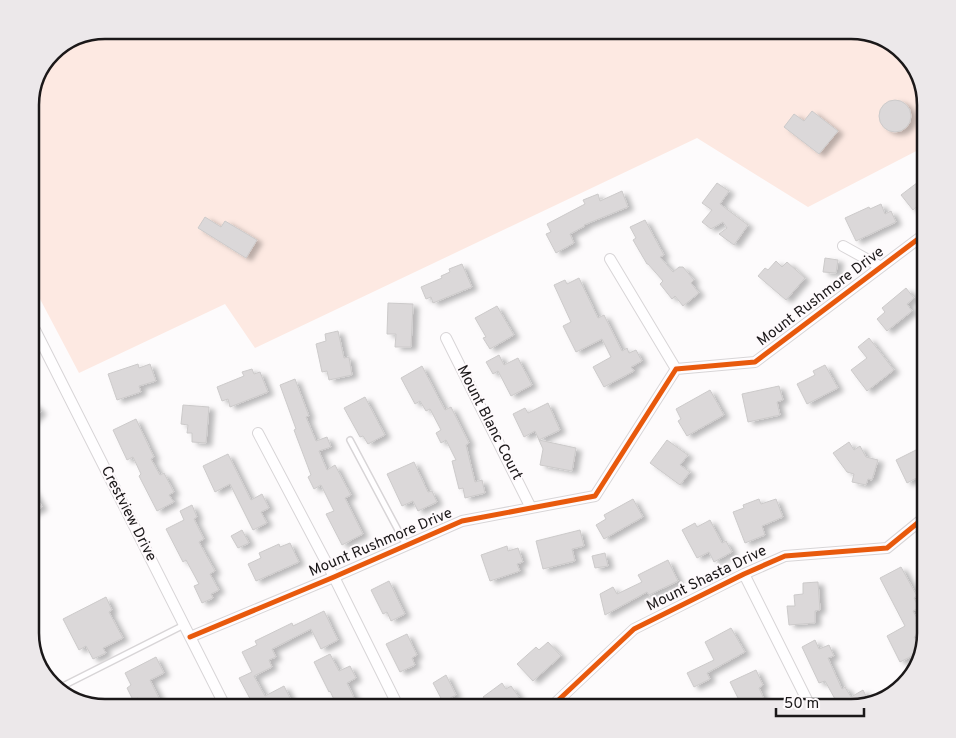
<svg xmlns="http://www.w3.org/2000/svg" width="956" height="738" font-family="Overpass,sans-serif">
  <defs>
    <filter id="shadow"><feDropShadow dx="5.5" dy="3" stdDeviation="2.5" flood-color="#0004"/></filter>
  </defs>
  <rect width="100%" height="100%" fill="#fdfbfc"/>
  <path fill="#fde9e2" d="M105 30H851L897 46 918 72 926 105V146L808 207 697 138 255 348 225 304 79 373 30 280V100L55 49Z"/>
  <path fill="#dbd8d9" stroke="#cccaca" filter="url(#shadow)" d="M879 116a16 16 0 1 1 32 0a16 16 0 1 1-32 0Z
    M812 111 838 131 819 154 784 127 794 114 804 121Z
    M926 176V199L913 210 901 195Z
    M717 183 729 191 720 204 748 225 734 245 719 234 727 228 723 222 711 229 702 222 712 210 702 203Z
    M622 191 628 207 584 225 585 226 570 234 574 243 556 253 546 234 551 232 547 224 585 204 583 200 598 194 600 201Z
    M881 204 885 214 891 211 896 222 856 241 845 218 869 207 870 209Z
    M205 217 221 227 225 221 257 240 246 258 198 228Z
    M645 220 664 255 660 257 673 272 679 267H683L694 280 691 283 699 293 683 306 675 296 672 299 660 284 663 281 648 264H647L633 240 636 238 630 227Z
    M825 258 838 260 836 273 823 272Z
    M776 261 782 267 787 262 805 278 786 300 758 276 765 268 768 270Z
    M462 264 472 287 433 303 431 297 426 299 421 287 442 278 441 276 450 272 449 269Z
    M579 278 598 318 604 315 622 351 627 348 629 353 636 350 642 361 631 367 634 371 604 387 593 367 611 357 602 339 576 352 563 326 571 322 554 285 565 280 567 284Z
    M906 288 914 298 907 304 912 311 887 331 877 319 885 312 882 308Z
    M388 303 413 304 411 347H395L396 334H387Z
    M497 306 514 335 490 349 483 338 486 337 475 318Z
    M338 331 344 358 349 357 352 375 329 380 327 371 322 372 316 344 326 341 325 334Z
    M869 338 894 370 867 391 851 370 867 358 858 347Z
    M499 355 504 365 518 358 532 385 511 396 498 371 493 374 486 362Z
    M138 364 139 368 150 364 156 381 139 386 141 392 117 400 108 374Z
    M825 365 838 388 807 404 797 384 815 375 813 371Z
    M422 366 445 410 451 407 469 443 466 445 475 482 482 480 485 493 465 498 463 488 459 489 452 461 456 460 446 440 441 443 436 433 441 430 430 409 426 411 420 401 415 404 401 378Z
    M252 369 254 374 260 372 268 392 230 407 228 399 222 401 217 387 244 376 242 372Z
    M295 379 309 416 306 417 316 441 327 437 331 447 319 451 327 470 335 465 351 495 345 498 363 534 342 545 326 514 334 511 321 485 314 489 308 477 311 475 294 430 296 429 280 385Z
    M779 386 783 400 777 402 780 415 748 422 742 394Z
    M710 390 724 415 687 436 678 421 681 419 676 409Z
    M365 397 385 435 368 444 363 436 360 437 344 408Z
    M30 401 41 411 30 423Z
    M548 403 560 430 539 440 535 431 524 437 513 414 525 408 528 413Z
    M183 405 209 407 206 443 192 442V433H187L188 425 181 424Z
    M136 419 154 457 151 459 160 475 164 473 174 492 169 495 174 502 157 511 139 476 141 474 133 457 127 460 113 430Z
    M539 440 576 448 572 471 540 465 543 449Z
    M667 440 688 455 680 465 690 472 680 485 650 463Z
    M849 442 854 450 860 446 866 457 878 460 872 480 868 479 866 485 852 482 854 474 847 472 833 453Z
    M926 445V473L907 483 896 460Z
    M228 454 251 500 262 494 269 508 261 512 267 523 253 530 230 484 215 492 203 466Z
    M414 462 428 492 432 491 437 502 418 511 413 501 402 506 387 474Z
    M30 486 42 507 30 514Z
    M633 499 643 517 604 539 596 525 606 519 604 515Z
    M759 499 761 504 776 499 783 517 762 526 765 535 745 543 733 512 744 508 743 505Z
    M192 505 197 517 194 519 204 539 199 542 215 571 210 574 219 590 211 594 213 598 202 603 194 586 199 584 186 560 183 562 166 529 184 520 180 511Z
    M710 520 722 543 726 541 732 552 714 562 709 552 697 558 682 530 695 523 697 527Z
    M242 530 249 543 238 548 231 536Z
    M580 530 584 546 572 549 575 561 543 569 536 541Z
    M290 543 299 562 256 581 248 564 261 558 259 553 279 544 280 547Z
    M507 546 508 551 518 548 523 562 517 564 520 571 490 581 481 555Z
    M605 553 608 566 595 568 592 556Z
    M668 560 678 581 649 595 647 592 605 615 600 594 613 587 617 594 642 582 638 575Z
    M901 567 917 596 914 598 919 608 913 611 924 631 914 637 921 649 920 652 900 662 887 636 905 626 880 578Z
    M389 581 405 614 391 621 387 612 383 614 371 590Z
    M818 582 820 610 815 611V623L789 625 787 606H795L794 595 803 594V583Z
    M106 597 112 610 109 612 123 638 103 648 106 653 93 659 86 646 79 650 63 619Z
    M324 611 338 640 321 649 311 629 272 649 276 657 269 660 272 667 254 676 265 696 284 686 290 698 284 701 288 708H268L266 704 259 708H255L239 678 252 672 242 652 257 645 255 641 292 623 293 626Z
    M731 628 745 652 707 673 710 679 694 687 687 673 714 660 705 642Z
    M407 634 417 655 412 658 415 665 400 672 386 644Z
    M815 640 819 649 829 645 834 656 828 658 842 689 845 687 851 697 863 690 870 704 851 708H840L825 681 819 683 802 647Z
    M548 642 561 656 533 681 517 664 536 647 539 650Z
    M330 654 339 671 350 666 356 678 347 683 359 708H338L330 691 329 692 314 662Z
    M156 657 164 673 150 680 164 708H143L138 698 133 700 127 688 131 685 125 673Z
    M756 670 763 685 759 688 765 701 750 708H743L730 682Z
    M446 675 456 695 443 702 433 683Z
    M502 683 506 689 511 686 519 697 504 708H500L497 703 491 708 483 697Z"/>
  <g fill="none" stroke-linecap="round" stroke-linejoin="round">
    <defs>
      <path id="lane" d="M350 440 406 545
        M57 689 184 625"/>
      <path id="street" d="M843 246 881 267
        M610 259 676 369
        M30 320 226 708
        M446 338 531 508
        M30 345 40 340
        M258 433 334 577 399 708
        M920 521 926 533
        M744 574 811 708
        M190 637 334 577 462 521 595 496 676 369 755 362 926 233
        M550 708 634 629 744 574 785 556 887 548 920 521 926 517"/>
    </defs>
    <use href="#lane" stroke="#d8d5d7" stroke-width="8"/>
    <use href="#street" stroke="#d8d5d7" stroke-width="12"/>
    <use href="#lane" stroke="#fffeff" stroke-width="5"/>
    <use href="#street" stroke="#fffeff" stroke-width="10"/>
    <defs>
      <path id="cycleway" d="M190 637 334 577 462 521 595 496 676 369 755 362 926 233
        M550 708 634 629 744 574 785 556 887 548 920 521 926 517"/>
    </defs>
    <use href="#cycleway" stroke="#fefafc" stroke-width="8"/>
    <use href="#cycleway" stroke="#e8590c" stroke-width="5"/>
  </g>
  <g text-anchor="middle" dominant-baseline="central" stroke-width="4" stroke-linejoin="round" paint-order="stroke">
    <g font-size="15" fill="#1b1819" stroke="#fefafc">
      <text transform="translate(821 297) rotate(-37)">Mount Rushmore Drive</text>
      <text transform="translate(489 423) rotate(63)">Mount Blanc Court</text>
      <text transform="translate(128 514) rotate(63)">Crestview Drive</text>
      <text transform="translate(381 543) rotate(-23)">Mount Rushmore Drive</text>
      <text transform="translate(707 579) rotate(-26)">Mount Shasta Drive</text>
    </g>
  </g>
  <path d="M0 0H956V738H0ZM105 39H851A66 66 0 0 1 917 105V633A66 66 0 0 1 851 699H105A66 66 0 0 1 39 633V105A66 66 0 0 1 105 39Z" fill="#ece8ea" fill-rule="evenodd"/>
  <path fill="none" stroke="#1b1819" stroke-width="2.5" d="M105 39H851A66 66 0 0 1 917 105V633A66 66 0 0 1 851 699H105A66 66 0 0 1 39 633V105A66 66 0 0 1 105 39Z"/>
  <path d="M776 708v8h88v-8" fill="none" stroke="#1b1819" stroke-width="2.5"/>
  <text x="784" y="708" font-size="15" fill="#1b1819" stroke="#fefafc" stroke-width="4" paint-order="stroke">50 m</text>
</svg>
